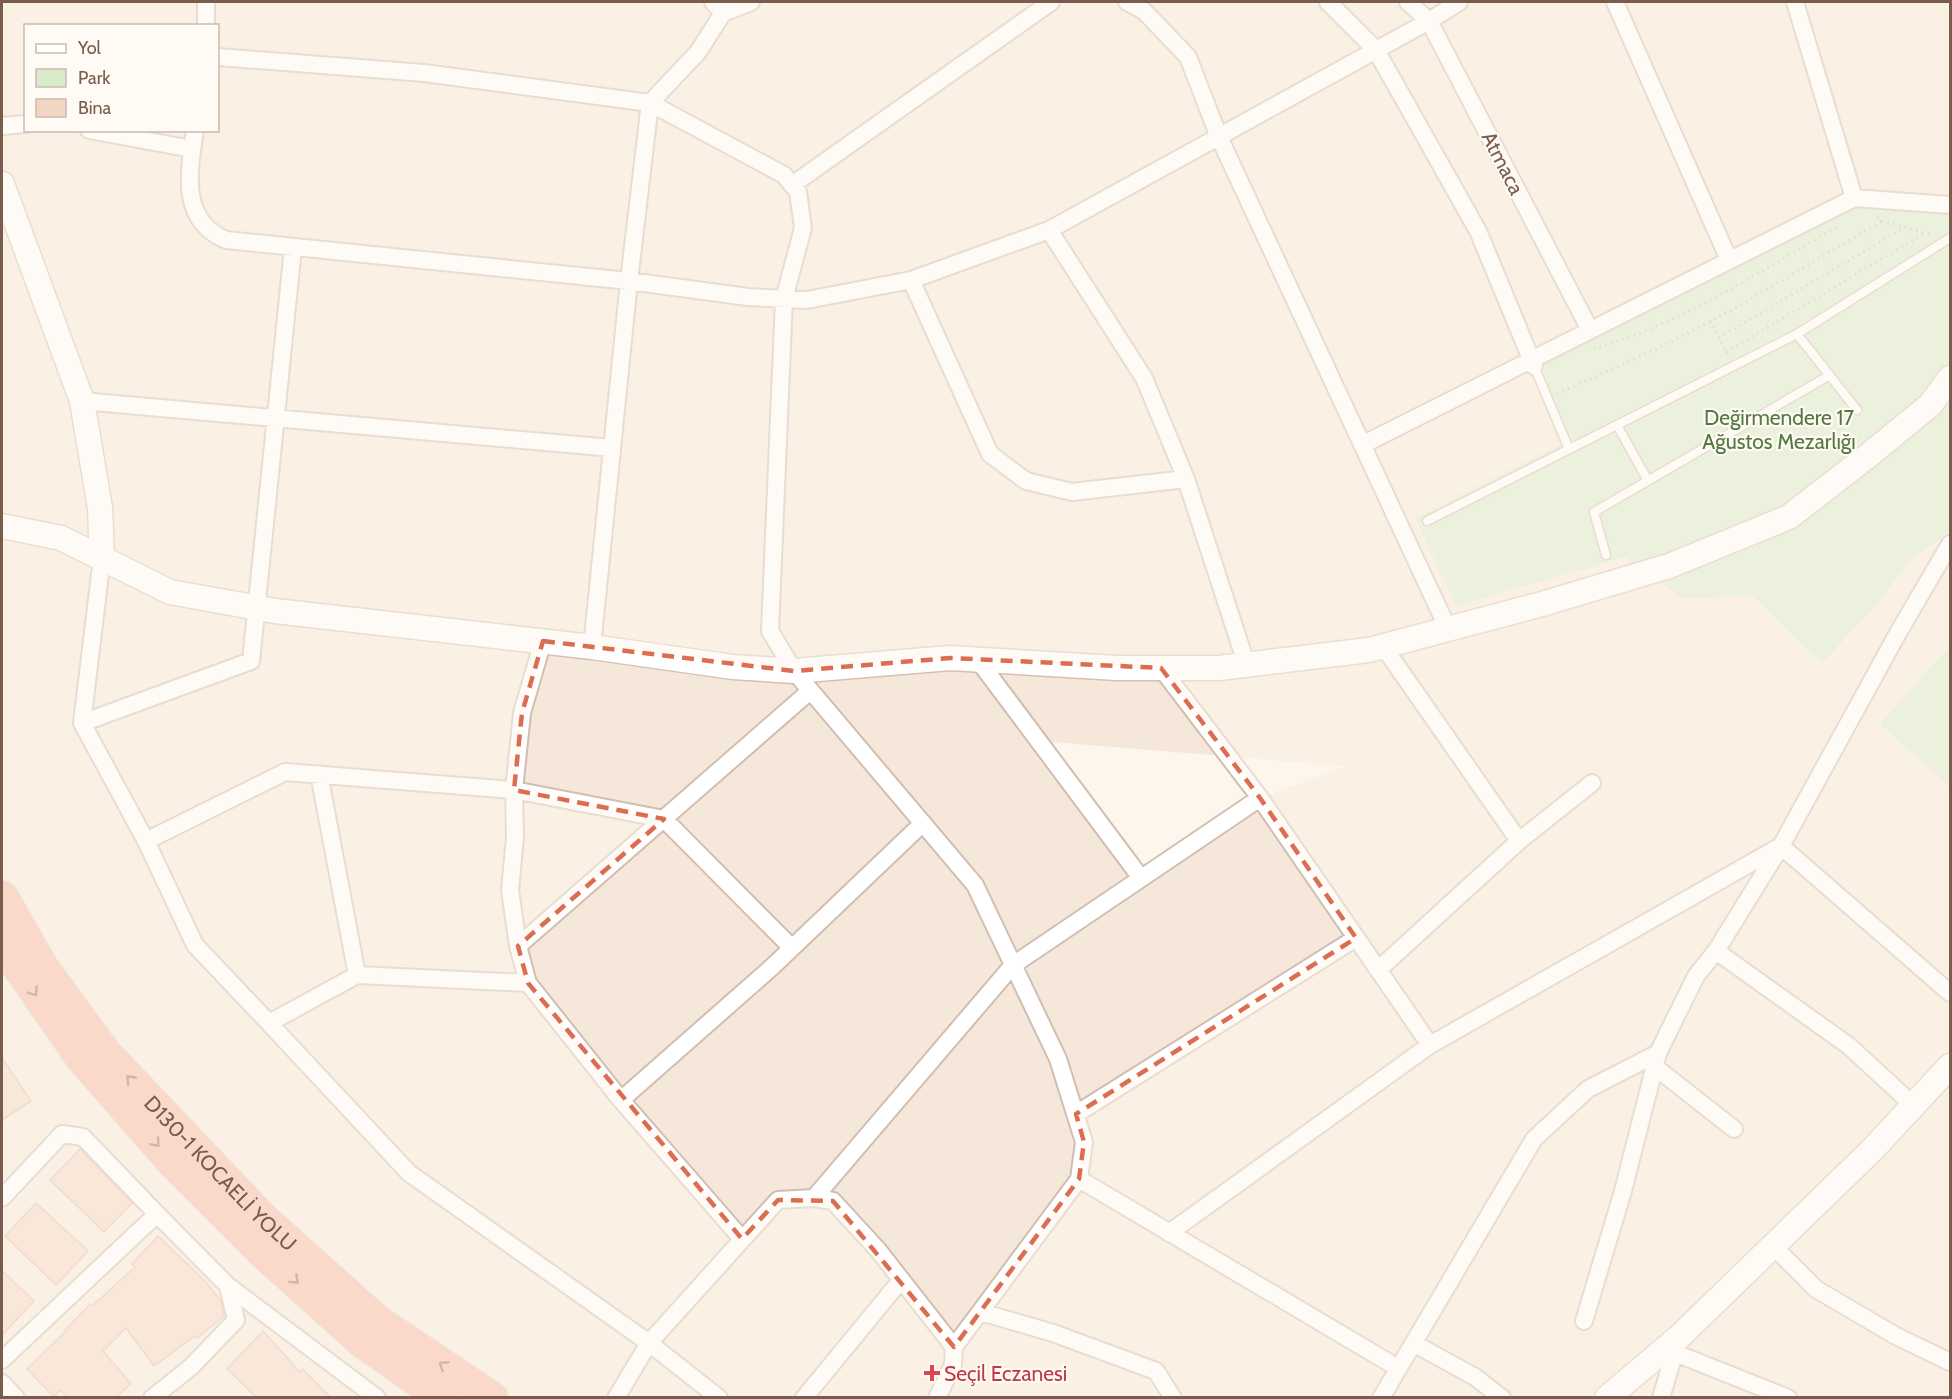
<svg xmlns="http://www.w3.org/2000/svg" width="1952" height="1399" font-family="Cabin,sans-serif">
  <rect width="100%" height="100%" fill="#fdf6ec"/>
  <path fill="#f5e8da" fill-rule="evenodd" d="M2 2H1950V1397L492 1398 185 1138 2 897ZM26 26H218V130H26ZM1040 741 1344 766 1345 767 1260 798 1141 878Z
    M2 943 443 1397H2Z"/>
  <path fill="#d8ecc9" d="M1856 204 1950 210V532L1911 559 1874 608 1822 663 1752 596 1682 598 1625 557 1456 606 1415 518 1560 445 1527 363Z
    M1950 646V787L1880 724Z"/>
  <path fill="#f3d5c3" stroke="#e6bba3" stroke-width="1.5" d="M2 1058 31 1101 2 1120Z
    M80 1149 132 1203 104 1232 50 1180Z
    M36 1203 88 1251 56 1285 5 1236Z
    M158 1236 204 1280 221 1301 224 1316 197 1338 195 1336 154 1366 126 1328 103 1351 131 1384 115 1398H67L61 1390 54 1397 27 1369 66 1331 65 1330 90 1304 92 1306 135 1267 132 1264Z
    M2 1271 34 1301 2 1335Z
    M263 1331 300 1372 303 1369 331 1398H257L227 1369Z"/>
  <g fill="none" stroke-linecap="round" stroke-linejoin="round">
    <defs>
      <path id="lane" d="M1534 366 1569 449
        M1857 410 1797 334 1950 238
        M1617 425 1648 481
        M1427 521 1797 334
        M1606 555 1594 512 1830 375"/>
      <path id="street" d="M206 2V26
        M713 2 723 13
        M1127 2 1144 11 1188 57 1219 137 1448 629
        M1328 2 1376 50 1478 231 1534 366
        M1408 2 1429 21 1590 330
        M1615 2 1729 260
        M1795 2 1854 198
        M218 57 424 73 650 103 784 175 798 192 803 228 784 299 770 631 794 671 975 885 1058 1059 1084 1142 1079 1179 954 1347
        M2 126 26 124
        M89 130 192 149
        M195 130C189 171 179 220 226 240L629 281 748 297 807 300 911 280 1049 230 1429 21 1459 2
        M792 185 1051 2
        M1049 230 1144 378 1186 479 1247 666
        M911 280 990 454 1026 481 1072 492 1186 479
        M82 401 612 448
        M1362 445 1854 198 1950 205
        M102 558 82 723 146 841 195 945 269 1023 357 975 528 983
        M543 641 522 713 514 790 515 837 510 890 518 946 528 983 621 1100 742 1239
        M1383 646 1519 841 1592 783
        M592 647 629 281 650 103 698 52 723 13 751 2
        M978 660 1141 878
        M1161 668 1260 798 1430 1045
        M82 723 251 661 293 248
        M319 774 357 975
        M146 841 285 772 514 790 664 819 792 948
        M518 946 810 691
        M1716 951 1849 1046 1913 1105
        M1378 970 1519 841
        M269 1023 409 1173 649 1343 719 1398
        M1655 1067 1734 1129
        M621 1100 772 967 923 823
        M1076 1114 1356 938
        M1079 1179 1398 1368
        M2 1198 62 1134 83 1137 157 1214
        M814 1198 1013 965 1260 798
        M1169 1233 1430 1045 1781 846 1950 993
        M1773 1246 1816 1289 1896 1336 1950 1362
        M228 1286 377 1398
        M981 1312 1053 1333 1156 1371 1173 1398
        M1584 1321 1623 1191 1658 1053 1696 976 1716 951 1781 846 1898 633 1950 544
        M1413 1343 1475 1377 1502 1398
        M1665 1349 1788 1398
        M2 1360 157 1214 228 1286 236 1320 191 1367 152 1398
        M2 1383 16 1398
        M616 1398 649 1343 778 1200 814 1198 833 1201 878 1250 954 1347 953 1365 937 1398
        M804 1398 901 1280
        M1381 1398 1534 1139 1588 1089 1658 1053
        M1661 1398 1678 1341"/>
      <path id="secondary" d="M2 184 82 401 100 508 102 558
        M2 526 61 538 170 592 275 611 592 647 733 667 794 671 950 658 1117 668H1219L1369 650 1542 604 1669 566 1789 517 1869 455 1930 405 1950 378
        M1607 1398 1679 1337 1872 1150 1950 1066"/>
      <g id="highway">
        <path id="s1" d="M2 897 42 967 105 1053 262 1218 377 1321 492 1398"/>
        <path d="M2 943 81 1057 171 1160 266 1255 363 1342 443 1398"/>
      </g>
    </defs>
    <use href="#lane" stroke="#d1beb0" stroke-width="11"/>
    <use href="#street" stroke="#d1beb0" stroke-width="20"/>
    <use href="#secondary" stroke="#d6c0b0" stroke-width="27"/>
    <use href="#highway" stroke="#dad1cd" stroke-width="34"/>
    <path stroke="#d9b8a5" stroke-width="3" stroke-dasharray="1.5 4.5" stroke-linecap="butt" d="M1877 217 1882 221 1933 235
      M1710 321 1727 354
      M1719 338 1905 227
      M1594 349C1679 324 1760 272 1837 227
      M1726 352 1925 233
      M1557 394 1667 344 1741 305 1882 221"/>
    <use href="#lane" stroke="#fff" stroke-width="8"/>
    <use href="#street" stroke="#fff" stroke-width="16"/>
    <use href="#secondary" stroke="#fff" stroke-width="24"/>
    <use href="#highway" stroke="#f7b7a3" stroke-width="32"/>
  </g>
  <defs><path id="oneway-chevron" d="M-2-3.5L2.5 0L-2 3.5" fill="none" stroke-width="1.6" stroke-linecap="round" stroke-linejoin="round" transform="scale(1.5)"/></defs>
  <g stroke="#936e5e">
    <use href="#oneway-chevron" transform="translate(34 992) rotate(55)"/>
    <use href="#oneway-chevron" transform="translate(130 1079) rotate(-133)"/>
    <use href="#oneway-chevron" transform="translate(156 1143) rotate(49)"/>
    <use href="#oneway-chevron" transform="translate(295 1280) rotate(42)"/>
    <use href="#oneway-chevron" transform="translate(443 1365) rotate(-146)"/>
  </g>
  <path d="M0 0H1952V1399H0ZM543 641 794 671 950 658 1161 668 1260 798 1356 938 1076 1114 1084 1142 1079 1179 954 1347 833 1201 778 1200 742 1239 528 983 518 946 664 819 514 790 522 713Z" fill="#fdf6ec" fill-opacity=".55" fill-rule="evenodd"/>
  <path fill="none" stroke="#dc6d51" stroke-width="4.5" stroke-dasharray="12 8" stroke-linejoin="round" d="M543 641 794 671 950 658 1161 668 1260 798 1356 938 1076 1114 1084 1142 1079 1179 954 1347 833 1201 778 1200 742 1239 528 983 518 946 664 819 514 790 522 713Z"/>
  <path fill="#e0444e" stroke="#fffaf3" stroke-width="2" d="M929 1364h6v6h6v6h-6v6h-6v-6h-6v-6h6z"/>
  <g text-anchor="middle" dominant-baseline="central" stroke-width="4.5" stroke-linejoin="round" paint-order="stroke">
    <g font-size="21" fill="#7a5c4d" stroke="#fffaf3">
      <text transform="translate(1503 163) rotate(63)">Atmaca</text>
      <text stroke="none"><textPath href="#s1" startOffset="354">D130-1 KOCAELİ YOLU</textPath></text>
    </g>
    <g font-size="21" fill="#537a41" stroke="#fffaf3">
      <text x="1779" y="417">Değirmendere 17<tspan x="1779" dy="24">Ağustos Mezarlığı</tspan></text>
    </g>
    <g font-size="21" fill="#be3a42" stroke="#fffaf3" text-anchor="start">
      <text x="944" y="1373">Seçil Eczanesi</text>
    </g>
  </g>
  <rect width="1952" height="1399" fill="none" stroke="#7a5c4d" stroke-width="6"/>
  <rect x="24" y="24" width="195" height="108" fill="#fffaf3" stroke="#cabbb1" stroke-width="1.5"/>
  <rect x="36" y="44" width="30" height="9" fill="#ffffff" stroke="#cabbb1" stroke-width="1.5"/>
  <text x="78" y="54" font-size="18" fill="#7a5c4d">Yol</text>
  <rect x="36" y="69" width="30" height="18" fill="#d8ecc9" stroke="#cabbb1" stroke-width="1.5"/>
  <text x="78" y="84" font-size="18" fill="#7a5c4d">Park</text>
  <rect x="36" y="99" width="30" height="18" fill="#f3d5c3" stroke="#cabbb1" stroke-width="1.5"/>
  <text x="78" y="114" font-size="18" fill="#7a5c4d">Bina</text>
</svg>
